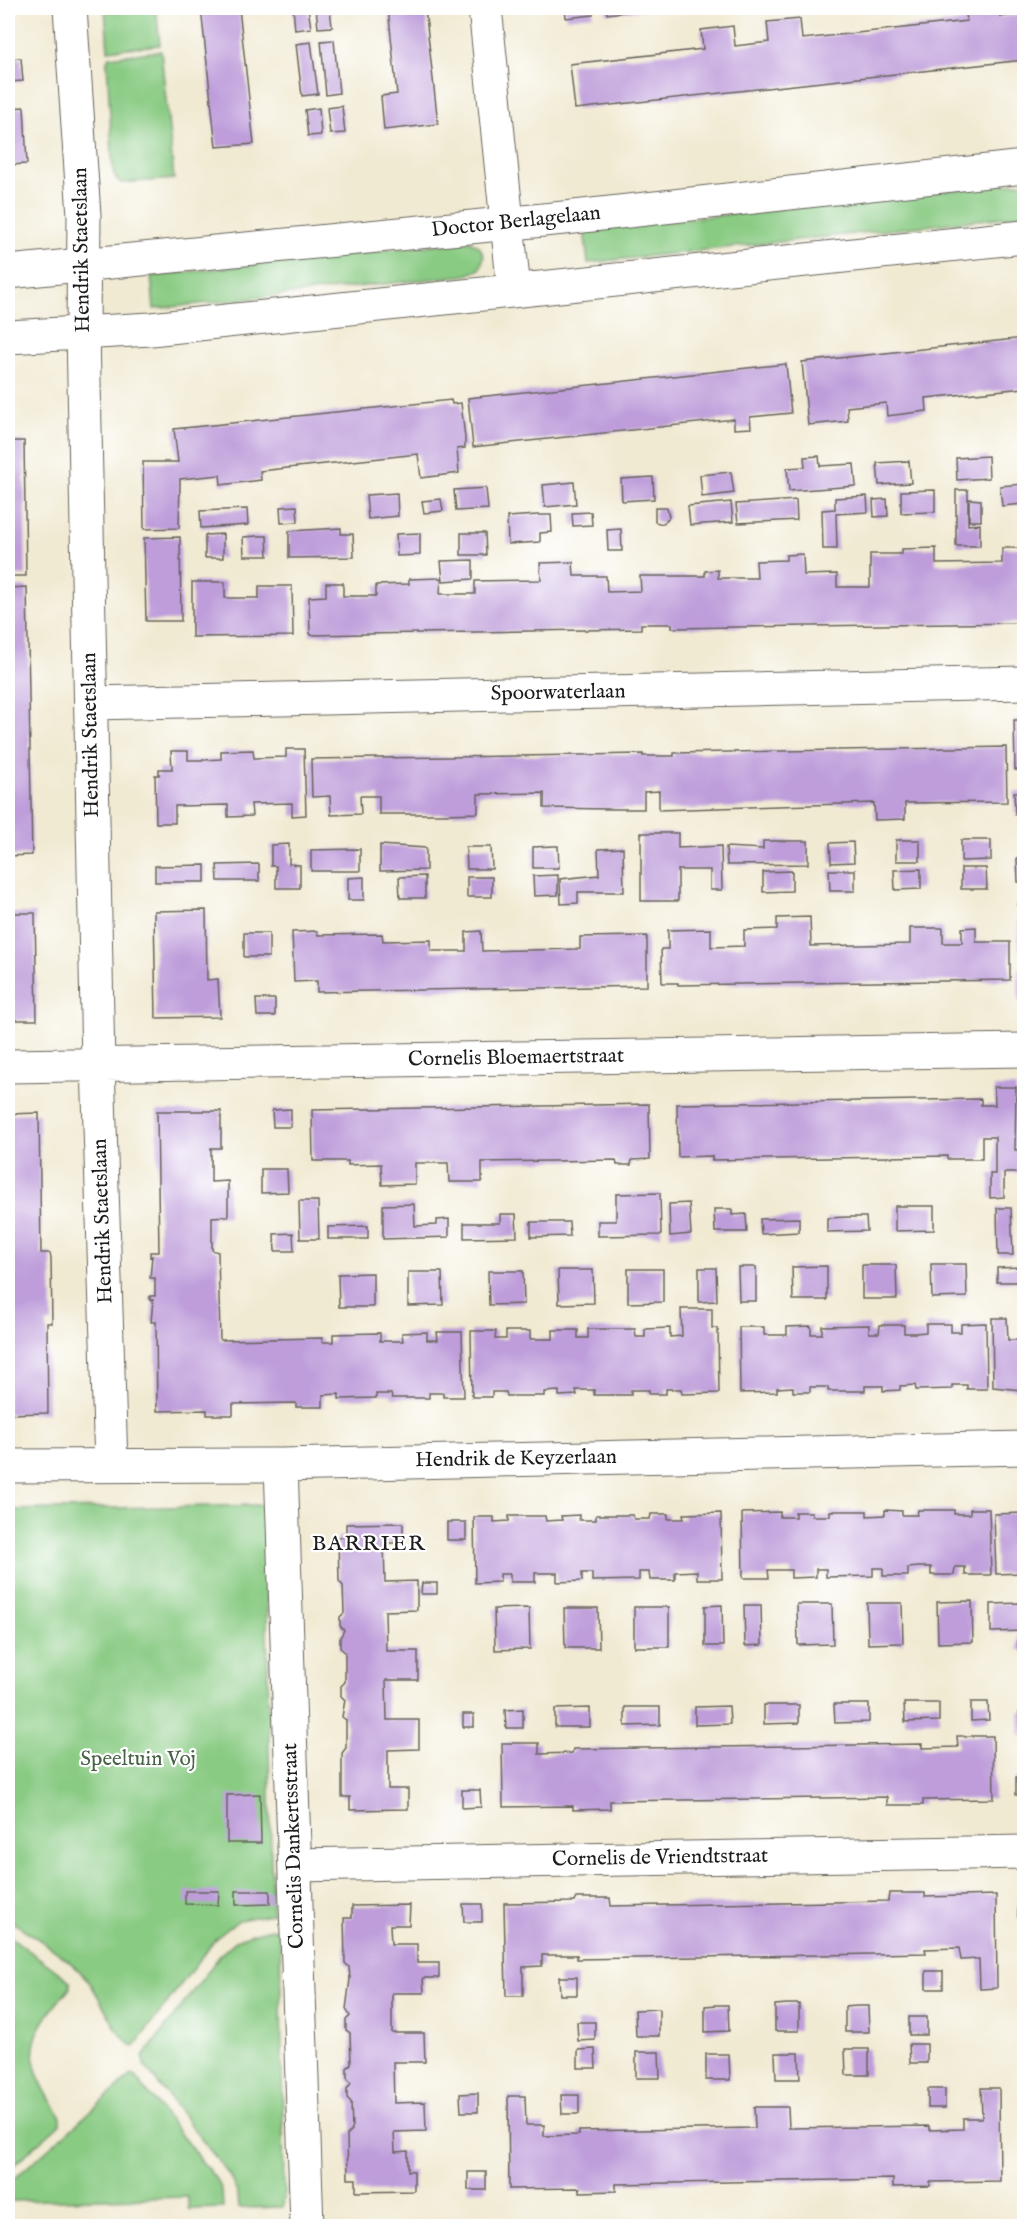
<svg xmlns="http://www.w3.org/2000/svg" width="1032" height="2234" font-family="'IM FELL English',serif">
  <rect width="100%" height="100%" fill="#fff"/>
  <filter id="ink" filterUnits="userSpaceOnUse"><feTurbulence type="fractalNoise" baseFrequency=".0167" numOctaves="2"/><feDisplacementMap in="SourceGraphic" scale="12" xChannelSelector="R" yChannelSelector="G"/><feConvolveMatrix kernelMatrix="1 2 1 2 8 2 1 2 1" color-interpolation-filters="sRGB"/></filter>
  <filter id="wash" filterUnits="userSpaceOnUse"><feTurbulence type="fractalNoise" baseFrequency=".008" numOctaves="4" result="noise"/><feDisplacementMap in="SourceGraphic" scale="24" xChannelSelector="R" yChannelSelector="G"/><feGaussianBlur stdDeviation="1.35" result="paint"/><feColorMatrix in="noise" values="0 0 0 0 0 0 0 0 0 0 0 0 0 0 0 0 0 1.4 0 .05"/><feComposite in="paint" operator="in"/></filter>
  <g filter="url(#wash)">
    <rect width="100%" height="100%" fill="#f1ead3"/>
    <path fill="#89cb83" stroke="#527450" stroke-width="1.5" d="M105 8H156L160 45 108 50Z
      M161 51 174 179 121 183 116 178 113 171 107 61 109 57Z
      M1024 182V215L588 263 584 230Z
      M470 241 479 246 484 256 480 269 467 275 154 309 151 276Z
      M265 1505 272 1914 239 1920 215 1939 134 2047C113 2034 102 1997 86 1978 65 1954 34 1937 8 1919V1510Z
      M267 1929 280 1930 284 2197 283 2207 239 2208 238 2195 229 2175 144 2065 143 2057 221 1954 238 1939Z
      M8 1935 70 1981 71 1986C25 2040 21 2056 61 2117V2123L8 2170Z
      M133 2074 218 2182 222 2190 223 2208 188 2209V2197L9 2201 8 2212V2184Z"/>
    <g id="blocks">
      <path fill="#be9dda" d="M201 8H239L254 144 216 147Z
        M293 8H308L311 28 295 30Z
        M316 8H330L332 27 318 28Z
        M388 8H425L438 124 384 130 381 96 397 94Z
        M565 8H592L593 15 566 18Z
        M606 8H649V9L607 14Z
        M965 8H999L1000 17 1024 14V60L575 109 570 64 703 49 701 30 733 26 735 46 769 42 767 22 800 19 802 39 967 21Z
        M334 40 339 93 326 95 321 41Z
        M311 42 318 94 302 96 296 44Z
        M21 58 23 81 8 82V59Z
        M342 106 345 133 330 134 327 108Z
        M24 107 27 164 8 165V108Z
        M319 108 321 135 308 136 305 110Z
        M1024 338V388L926 398 927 411 887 416 886 403 847 407 848 421 808 425 802 362Z
        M786 364 791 413 750 417 751 428 734 429V419L473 447 468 398Z
        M451 400 452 404 461 403 465 438V448L457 449 459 473 421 478 418 454 260 471 261 480 221 485 220 475 180 479 179 528 144 529 143 462H178L174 429Z
        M8 441H24L26 576H8Z
        M819 456 820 466 854 464 856 486 789 491 787 468 805 467 804 457Z
        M988 456 989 478 957 480 956 458Z
        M909 461 911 483 879 485 877 463Z
        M731 472 734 493 702 497 700 475Z
        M653 477 654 499 622 501 621 479Z
        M574 482 576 504 545 507 543 485Z
        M1024 484V504L1002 506 1000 486Z
        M486 488 488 509 456 511 454 490Z
        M935 490V512L901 513V491Z
        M956 490H968V525L980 524V546H956Z
        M397 493 398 516 368 519 366 495Z
        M867 496 868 512 836 514 837 549H823L822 510 835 509V498Z
        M441 499 443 511 424 513 422 501Z
        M887 499 888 516 874 517 873 500Z
        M969 499 981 500V521H969Z
        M796 500 797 520 738 523 736 504Z
        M731 502 733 522 690 525 688 506Z
        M297 506 298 522 281 523 280 507Z
        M655 508H667L669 517 663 524 655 522Z
        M247 509 248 525 201 528 200 511Z
        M591 512 592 525 573 526 572 513Z
        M538 515H551L552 532 540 533V542L508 544 507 517Z
        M341 528V534H353L354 557 289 558V531Z
        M621 529 622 551H608L607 530Z
        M420 533V555L397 556 396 534Z
        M461 533H485L486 555H461Z
        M223 534V558H205V535Z
        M258 536H267L268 556H244L243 537Z
        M180 537 181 621H146L144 538Z
        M936 548V564L1002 563V548H1024V623L672 628V624H641V629L310 635 309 597 326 596V583H343V596H376V585L409 584V579L441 578 440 594H475V581L541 580 540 563 573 562 574 576H606L607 592 641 591 640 576H705V571L718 570V578H757L756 561 786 560V555L803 554 804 575 837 574V587H870V554H902V549Z
        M473 560V579L443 581 441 561Z
        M192 582H225V598H259V586H292L293 636 192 637Z
        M27 587 32 855 8 856V588Z
        M1014 720H1024V770H1015Z
        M1006 747 1007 802 905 803V819L875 820 874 803 659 810V791L644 792V809H611L544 808V793L478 794V813L445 814H379V796H360L361 814 331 815 330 796 312 797 311 759 643 754V756H674V753Z
        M286 749H304L306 815 292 816V803L251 804 252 816 228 817V805L175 806V823H156L155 775H159V769H172L171 751H188V760H203L221 759V751L253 750 254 758 286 757Z
        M1014 792H1024V814H1015Z
        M641 833H678V848L721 846 722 890H710V870H678V901H641Z
        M896 840H920V861H896Z
        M961 840H991V860L961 861Z
        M763 841H808V864L727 865 726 847 763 849Z
        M853 842 854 862 831 863 830 843Z
        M289 844V864L300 865V888H276V866H271V845Z
        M380 845 426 848V870L380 871Z
        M554 846H558L559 868H533V847Z
        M466 847H491L492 869H467Z
        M623 848 624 892H578V903L561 904 560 879 599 875 598 849Z
        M360 849V871H311V850Z
        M1017 858H1024V882H1018Z
        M259 864V881H218L217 865Z
        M205 865V882H155V866Z
        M961 868H986L987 889H961Z
        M921 869V889L895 890 894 870Z
        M829 870H855V891H830Z
        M792 871V891L763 892V872Z
        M558 875V895L534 896 533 876Z
        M425 876V898H400L399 877Z
        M364 877V900H348V878Z
        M467 877H492V897H467Z
        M1018 904H1024V950H1019Z
        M206 910 207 980 218 979 220 1017 156 1018 154 911Z
        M8 913H35L37 1020H8Z
        M810 917 811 946 910 944V928H943V943H962V928L976 927V942H1010V980L678 985V983H662L661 949H668V930L711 929V947L744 946V930L777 929V918Z
        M317 931 318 935 382 934 383 941 431 940V951H466V932L481 931 482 951 580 949V937L647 936V986L317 992V981L294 982 292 932Z
        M244 933H269V957H244Z
        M1018 969H1024V1002H1019Z
        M256 999H275V1016H257Z
        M994 1087H1016L1015 1150H1024V1173H1004V1197L990 1198V1174H995V1137H982V1159H947V1156L712 1160V1156L678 1157 677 1104 981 1099V1105H995Z
        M649 1104 650 1159 632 1160 631 1165H617L616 1160 482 1162V1182H449L448 1163H415V1184L382 1185 381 1164 348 1165V1161H313L312 1110Z
        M291 1109V1127H273L272 1110Z
        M157 1111H221V1148H211V1182L228 1181V1216L212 1217V1250L218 1252 220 1340 322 1338V1342H333V1334L380 1333V1341H403L402 1333 427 1332V1340H438L437 1332H462L464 1397H443V1393H429V1398H392L391 1394H376V1398L339 1399V1394L323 1395V1407H296V1403L233 1404V1415H207V1410L157 1411 156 1322H151L153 1300H150V1296H155V1278H150L152 1256 150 1257V1252H159Z
        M39 1113 41 1253H50L51 1258 52 1323H47L48 1413 8 1414V1114Z
        M261 1169H287L288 1192 261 1193Z
        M660 1193 661 1235 598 1236V1221H616V1194Z
        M299 1201H318L319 1239H300Z
        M689 1203 691 1234 670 1236 669 1204Z
        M414 1204 415 1226 437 1225V1220L449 1219V1237L383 1239V1205Z
        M895 1206H934V1230L895 1231Z
        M997 1208H1011L1013 1255H998Z
        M714 1209H732V1215L746 1214 747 1232H715Z
        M500 1214H516L517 1237 464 1238V1223H500Z
        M847 1217H866L867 1231 827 1232V1218Z
        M799 1218V1232L761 1234 760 1219Z
        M531 1222H569L570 1236 531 1237Z
        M368 1226V1239H328V1227Z
        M293 1233 294 1251H275L274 1234Z
        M931 1264H966L967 1297 932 1298Z
        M862 1265H896L897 1299H862Z
        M827 1266V1300H793L792 1267Z
        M738 1267H756V1301H739Z
        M1022 1267H1024V1282H997V1268Z
        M699 1268H716L717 1301 699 1302Z
        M628 1269H663V1302L628 1303Z
        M558 1270H593L594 1303 559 1304Z
        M488 1271H523L524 1304 489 1305Z
        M408 1272H442L443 1305 408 1306Z
        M373 1273V1307H339L338 1274Z
        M681 1309H712V1328H718L719 1393 682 1394 681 1389H666V1394H649V1390H631V1395H594V1390H576L577 1395 559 1396V1391L544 1392V1396H507L506 1392H492V1397H472L471 1331H496L495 1339H506V1331H530V1339H553V1330H578V1338H588V1329H635L636 1337H645V1329L670 1328V1337L682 1336Z
        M992 1318H1007L1008 1340H1024V1386H1021V1390L993 1387Z
        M986 1323 987 1389H967V1385H952V1389L916 1390 915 1385 900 1386V1390L883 1391V1386H865V1391H828V1387H810V1392H793V1387L777 1388V1392L740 1393 739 1327H764V1335H787V1327L811 1326V1334H822V1326L869 1325V1333H879L880 1325H904V1333H915L926 1332V1324H951V1332H961V1324Z
        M970 1509H989L991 1575H965V1567H955L954 1575H931V1567H919L908 1568V1576H883V1568H873V1576L826 1577V1569H816V1577L791 1578V1570H768L769 1578H743L742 1513 780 1512V1517H795V1512H812V1516H830V1511H867V1516L885 1515V1510L902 1511V1515H917L918 1510H954V1514H970Z
        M721 1513 722 1579H697V1571L675 1572V1580H650L649 1572H639V1580L592 1581V1573H582V1581L557 1582V1573H535V1582H510V1574H500V1582L475 1583 474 1517H494V1522L509 1521V1516H545L546 1521 562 1520 561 1516 579 1515V1520H596V1515H633L634 1519H650L651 1514H668V1519H684L683 1514Z
        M1024 1513V1573L996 1574 994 1514Z
        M447 1522H466V1540H447Z
        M403 1523V1543H384L385 1582 417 1581V1610L385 1611 386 1651H418V1680H386L387 1720H419V1749L388 1750V1789H408V1809L350 1810V1797H342V1753L346 1748V1720L342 1717 345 1700 341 1696V1686L345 1682V1652L340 1648V1638L344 1630 340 1626V1617L344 1613 343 1586 339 1581 338 1537H346V1524Z
        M422 1583H437V1594H421Z
        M972 1601 973 1642 938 1643 937 1602Z
        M867 1603H902L903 1643 868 1644Z
        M1024 1603V1631L991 1632V1604Z
        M797 1604H832L833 1644 798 1645Z
        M722 1605 723 1646H705V1606Z
        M744 1605H761L762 1645 745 1646Z
        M634 1607H669V1647H634Z
        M529 1608 530 1649 495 1650 494 1609Z
        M564 1608H598L599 1648H565Z
        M1018 1632H1024V1650H1018Z
        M971 1702H988L989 1720 971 1721Z
        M904 1703H939V1721L905 1722Z
        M834 1704H869V1722L835 1723Z
        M764 1705H799V1723L764 1724Z
        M729 1706 730 1724 695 1725V1707Z
        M625 1707H660V1725L625 1726Z
        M590 1708V1727H555V1709Z
        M523 1709V1728H506L505 1710Z
        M1019 1712H1024V1735L1020 1736Z
        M463 1714H474V1727H463Z
        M957 1736H993L994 1799 923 1800V1805H887V1797L610 1801V1809L573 1810V1806L503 1807 502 1743H539V1754L572 1753 573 1749 643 1748 922 1744V1748L958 1747Z
        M1016 1777H1024V1795H1016Z
        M462 1790H480L481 1807 462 1808Z
        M260 1794 261 1843H227V1795Z
        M185 1891H219L218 1905 185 1904Z
        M236 1891H270V1904L236 1905Z
        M889 1893H925V1897L996 1895 997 1988 980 1989 979 1959 961 1960 959 1948 925 1949 926 1953 821 1955 577 1959V1955H542V1966L523 1967V1996H506L504 1903 574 1902 576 1898H610L611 1906 888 1901Z
        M1018 1899H1024V1917H1018Z
        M463 1904H482V1922H464Z
        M410 1905 409 1925H390L391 1944H417V1963H439V1978H423L424 1993H392V2033H424L425 2062H393L394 2103 425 2102 426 2131 394 2132 395 2152 408 2151V2171H414V2191L356 2192V2179H348L347 2135 352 2130 351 2102 347 2098V2089L351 2083 347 2078V2068L351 2064 350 2033 346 2030V2020L350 2016 346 2009 350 1979 349 1967 345 1963 344 1918H352V1906Z
        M926 1971H943V1989H926Z
        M559 1977H577V1995H560Z
        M787 2004H799V2031H775V2005Z
        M717 2005H728L729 2031 705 2032V2006Z
        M857 2006H868L869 2032H845V2007Z
        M659 2009V2036H636L635 2010Z
        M909 2017H927V2035H909Z
        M577 2022H595V2040L578 2041Z
        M909 2044H927V2063H910Z
        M595 2049 596 2068H578V2050Z
        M845 2049H869V2075H846Z
        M636 2052H659L660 2078H636Z
        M775 2053H799L800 2079H776Z
        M706 2054H729L730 2080H706Z
        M981 2088H999L1000 2181 930 2182V2186L893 2187V2179L616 2184V2191L580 2192V2188L509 2189 508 2096H525L526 2125H544V2136L579 2135V2131L755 2128 754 2107H788L789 2128 929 2126V2130L963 2129V2118H982Z
        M928 2089H945V2108H928Z
        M478 2093V2112H461L460 2094Z
        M561 2095H579V2114H562Z
        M1022 2164H1024V2180H1023Z
        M468 2172H486V2190H468Z"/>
    </g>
  </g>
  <g filter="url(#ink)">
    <use href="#blocks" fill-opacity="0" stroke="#67645c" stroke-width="1.5"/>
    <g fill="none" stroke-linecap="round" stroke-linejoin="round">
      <defs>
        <path id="minor" d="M70 8 84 215 83 331 98 1065 111 1464
          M485 8 514 290
          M91 703 1024 683
          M8 1066 1024 1050
          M281 1465 307 2226
          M8 1466 281 1465 1024 1448
          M295 1865 1024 1852"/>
        <path id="major" d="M8 272 574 217 1024 167
          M8 337 151 329 1024 237"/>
      </defs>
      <use href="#minor" stroke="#67645c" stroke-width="35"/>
      <use href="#major" stroke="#67645c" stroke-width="35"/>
      <use href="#minor" stroke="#fff" stroke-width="33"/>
      <use href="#major" stroke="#fff" stroke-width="33"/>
    </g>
  </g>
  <g text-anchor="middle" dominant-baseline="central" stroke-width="4.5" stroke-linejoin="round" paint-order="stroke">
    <g font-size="21" fill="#1c1c1c" stroke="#fff">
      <text transform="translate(516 222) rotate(-6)">Doctor Berlagelaan</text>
      <text transform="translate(82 250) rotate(-91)">Hendrik Staetslaan</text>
      <text transform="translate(558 693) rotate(-1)">Spoorwaterlaan</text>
      <text transform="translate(91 735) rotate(-91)">Hendrik Staetslaan</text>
      <text transform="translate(516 1058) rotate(-1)">Cornelis Bloemaertstraat</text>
      <text transform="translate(103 1221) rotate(-92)">Hendrik Staetslaan</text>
      <text transform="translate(516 1459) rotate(-1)">Hendrik de Keyzerlaan</text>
      <text transform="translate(294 1846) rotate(-92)">Cornelis Dankertsstraat</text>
      <text transform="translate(660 1858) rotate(-1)">Cornelis de Vriendtstraat</text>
    </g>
    <g font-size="21" fill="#486245" stroke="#fff">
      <text x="138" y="1759">Speeltuin Voj</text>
    </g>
    <g font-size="22" letter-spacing="1.5" fill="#1c1c1c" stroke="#fff">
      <text x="369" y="1544">BARRIER</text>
    </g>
  </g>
  <rect width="1032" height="2234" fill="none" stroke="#fff" stroke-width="30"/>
</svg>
